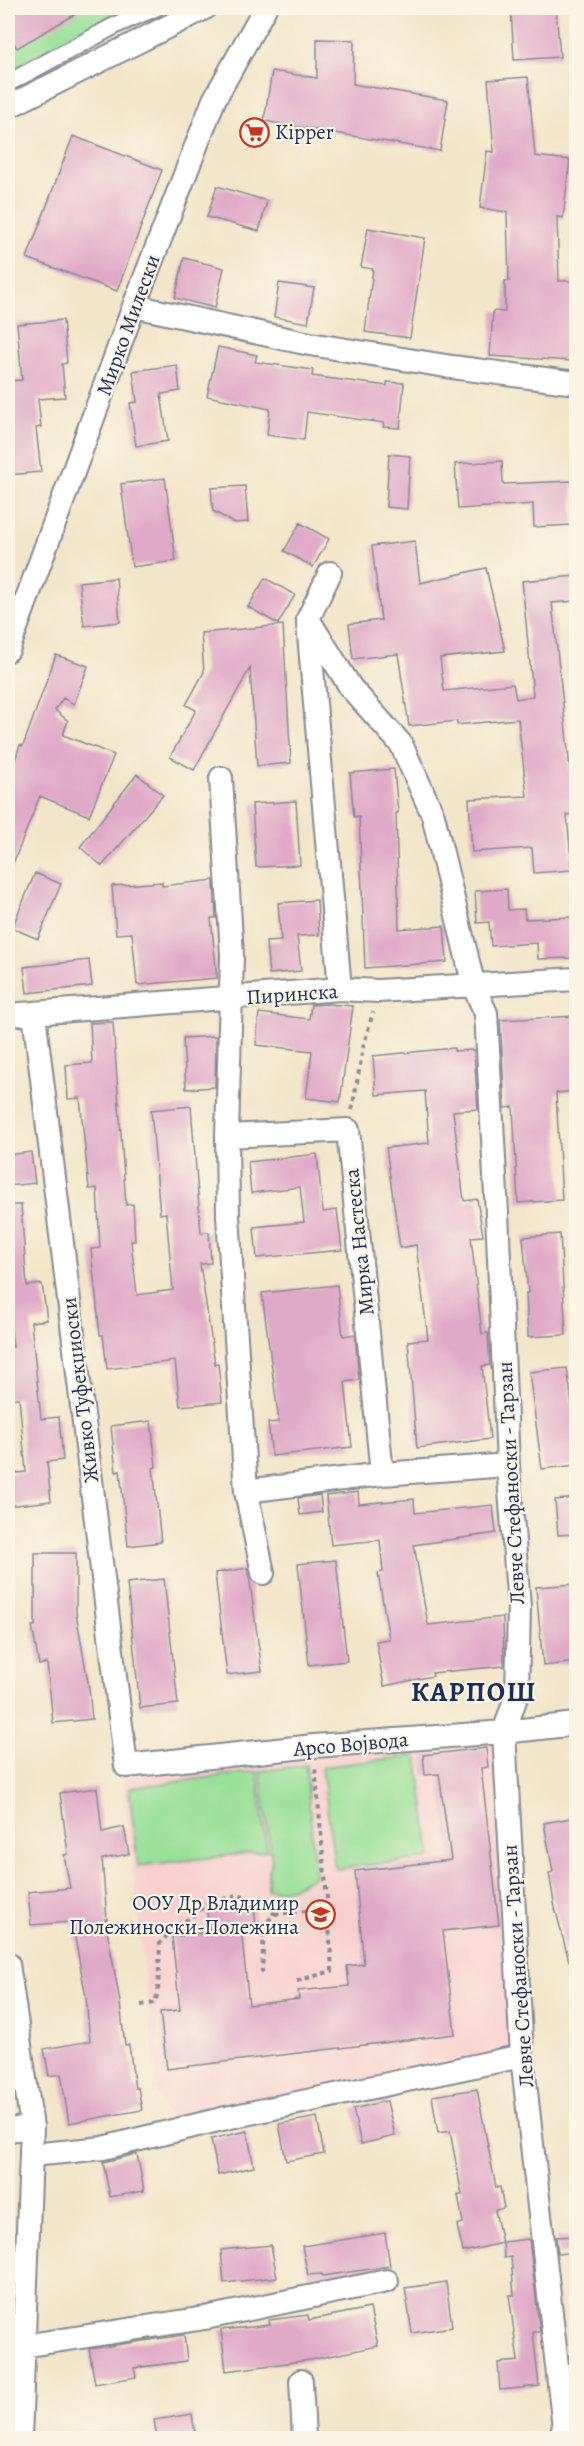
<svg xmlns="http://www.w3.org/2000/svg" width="584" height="2446" font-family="Alegreya,serif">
  <rect width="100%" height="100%" fill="#fcf5e5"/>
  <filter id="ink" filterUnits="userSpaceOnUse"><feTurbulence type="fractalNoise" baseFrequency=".0167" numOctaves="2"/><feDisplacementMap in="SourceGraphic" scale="12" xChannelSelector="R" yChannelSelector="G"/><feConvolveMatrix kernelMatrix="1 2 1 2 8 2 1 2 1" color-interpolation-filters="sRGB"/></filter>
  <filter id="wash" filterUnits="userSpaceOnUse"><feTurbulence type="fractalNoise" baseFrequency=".008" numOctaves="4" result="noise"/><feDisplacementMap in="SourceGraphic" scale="24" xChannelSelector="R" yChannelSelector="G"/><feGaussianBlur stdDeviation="1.35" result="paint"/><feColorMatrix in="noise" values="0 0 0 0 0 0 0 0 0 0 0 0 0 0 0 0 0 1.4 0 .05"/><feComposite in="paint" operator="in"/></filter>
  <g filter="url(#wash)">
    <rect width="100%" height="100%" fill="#f3e5c9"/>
    <path fill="#f7d0ce" d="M493 1735 510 2053 170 2122 158 2095 123 1777Z"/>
    <path fill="#99df98" stroke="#5a877b" stroke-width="1.5" d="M8 8H142L8 76Z
      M417 1755 431 1858 335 1869 322 1767Z
      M306 1765 315 1876 291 1889 268 1890V1873L272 1861 260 1771Z
      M257 1771 267 1851 138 1866 129 1788Z"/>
    <g id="blocks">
      <path fill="#dfaac8" d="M19 8H86L17 48 8 32V14Z
        M511 8H556L560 57 514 60Z
        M317 39 354 40 353 84 448 100 440 151 264 121 272 71 317 78Z
        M528 77 535 156 570 160 563 218 557 217 559 281H576L573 361 490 356 493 311 505 312V281H509L507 212 480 208 487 151 494 152 488 80Z
        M73 136 162 170 117 291 27 258Z
        M217 186 267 201 259 231 207 217Z
        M368 228 425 238 410 338 365 332 373 269 361 267Z
        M184 258 224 268 215 308 175 298Z
        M279 283 314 288 308 323 274 317Z
        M63 320 67 363 62 364 65 397 38 399 41 427 36 428 41 472 8 475V381L22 380 17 324Z
        M218 347 257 355 255 362 313 370 312 376 387 386V382L404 383 400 428 383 427 384 423 307 412 304 440 267 435 270 409 207 396Z
        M177 365 180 391 161 394 168 441 136 446 130 403 137 402 133 371Z
        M389 454 410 456 407 509 386 507Z
        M502 461 503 484 572 481 574 525 534 527 533 504 458 509 455 464Z
        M165 478 176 561 132 567 121 484Z
        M245 486 248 522 234 523 213 511 211 488Z
        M300 523 329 539 313 567 284 551Z
        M415 541 420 583 486 568 505 651 440 658 444 691 513 684 516 699 533 696 522 581 576 576V601L552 603 571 778 576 777V814L567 815 572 870 534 873 532 848 472 852 469 799 527 796 518 719 457 725V721L409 726 398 654 353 659 349 624 381 620 372 546Z
        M116 578 120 622 84 626 79 582Z
        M265 578 295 595 278 624 248 607Z
        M283 625 291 763 257 766 250 668 194 770 170 757 196 710 186 705 204 672 201 633Z
        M56 655 88 666 74 704 63 698 55 710 68 721 63 735 114 755 89 816 40 796 8 876V781L20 745 23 746Z
        M394 769 398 813H396L399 929 444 926 447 962 365 968 359 816 354 817 350 773Z
        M137 774 163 795 102 866 80 847Z
        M296 801 300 865 256 867 252 804Z
        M35 873 61 884 38 939 12 928Z
        M214 880 216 918H211L217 978 137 985 132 933 116 934 112 886 162 882V886Z
        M507 889 508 910 524 909 525 919 573 917 575 958 538 959 537 943 491 946 489 922 477 923 475 891Z
        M317 900 319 935 297 936 301 971 269 974 266 942 281 941 278 903Z
        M89 960 92 986 27 993 24 967Z
        M327 1004 353 1006 340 1102 306 1098 312 1051 256 1045 259 1013 309 1019 311 1005Z
        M576 1016V1091L556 1093 562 1200 518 1203 513 1107 505 1108 500 1020Z
        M113 1022 126 1205 133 1204 135 1241H131L137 1295 173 1290 166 1213 160 1214 151 1110 191 1106 201 1233 209 1232 211 1263 200 1264 215 1364 218 1363 222 1402 180 1406 175 1361 107 1369 103 1335H100L91 1249 100 1248 97 1188 89 1189 80 1098 68 1099 66 1065 92 1063 90 1023Z
        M216 1036 215 1087 186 1089 183 1038Z
        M454 1048V1051L474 1050 478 1109 453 1111 464 1201 477 1199 483 1236 471 1237 482 1334 488 1333 489 1350 490 1365 482 1366 490 1439 417 1448 408 1341 428 1339 416 1245 400 1248 386 1148 429 1143 425 1091 376 1095 373 1056Z
        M31 1152 35 1183 8 1186V1155Z
        M317 1154 323 1212 337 1210 342 1250 257 1258 254 1227 304 1222 300 1187 251 1193 248 1162Z
        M8 1205H21L27 1286 42 1284 47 1320 31 1322 41 1419 59 1417 63 1460 47 1462 51 1501 8 1506V1474L26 1472 19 1398 8 1399V1347H13L8 1306Z
        M560 1234 566 1335 528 1337 526 1293H528L523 1237Z
        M337 1285 343 1336 355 1334 359 1380 345 1382 352 1447 272 1456 268 1423 279 1422 262 1293Z
        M567 1368 575 1425H576V1465L542 1469 529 1372Z
        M151 1421 156 1467 153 1468 161 1542 128 1546 120 1471 116 1472 111 1426Z
        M358 1492 359 1504 414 1499 415 1513 493 1505 496 1533 414 1545 428 1625 503 1617 504 1666 432 1673 433 1676 384 1686 376 1641 389 1639 378 1573 383 1572 380 1540 331 1545 326 1496Z
        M320 1495 322 1512 300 1515 298 1498Z
        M576 1498V1534L558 1535 555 1500Z
        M35 1553H76V1613L89 1688 92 1719 53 1723 47 1663 39 1665 32 1626H35Z
        M336 1560 347 1661 309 1665 298 1564Z
        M248 1568 262 1671 227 1675 215 1573Z
        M164 1579 178 1704 140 1708 127 1583Z
        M576 1584V1662L543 1666 536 1587Z
        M486 1748 488 1767 481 1768 499 1925 443 1931 455 2034 167 2069 160 2012 180 2010 172 1937 209 1932 207 1910 254 1905 256 1928 241 1929 249 2005 299 1999 298 1991 349 1986 347 1966 364 1964 355 1871 451 1860 439 1774 425 1775 423 1755Z
        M97 1788 102 1832 124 1827 129 1854 102 1859 107 1919H105L119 1996 125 2045H129L135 2088H138L142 2110 69 2123 61 2074 49 2076 44 2049 90 2041 86 1997 72 1922 31 1925 28 1892 70 1888 64 1855 68 1854 60 1793Z
        M576 1817V1961H569L555 1908 549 1873 553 1872 544 1823Z
        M477 2089 496 2188 500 2187 504 2208 495 2210 502 2243 463 2252 457 2225 463 2223 458 2195H462L450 2131 438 2133 432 2096Z
        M387 2101 395 2136 361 2144 353 2109Z
        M317 2117 324 2154 286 2161 279 2124Z
        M247 2131 254 2167 218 2175 211 2139Z
        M137 2154 144 2191 110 2197 103 2162Z
        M385 2233 390 2266 323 2276 322 2274 308 2275 302 2246Z
        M576 2236V2252L558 2254 556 2237Z
        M529 2239 540 2332H533L539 2386 500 2390 498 2363 518 2361 509 2295H514L511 2257 504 2258 503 2242Z
        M271 2245 277 2277 224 2283 221 2250Z
        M446 2282 452 2327 412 2333 405 2288Z
        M370 2308 378 2346 310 2360 226 2371 221 2330 270 2325 269 2320 308 2315 309 2320Z
        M184 2335 187 2361 134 2368 136 2377 95 2384 89 2349Z
        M192 2414 196 2439H157L154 2420Z"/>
    </g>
  </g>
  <g filter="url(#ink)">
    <use href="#blocks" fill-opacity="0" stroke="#878a94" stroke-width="1.5"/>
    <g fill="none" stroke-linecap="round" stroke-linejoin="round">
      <defs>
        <path id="pedestrian" d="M8 83 118 24 155 8"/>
        <path id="minor" d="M8 107 205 8
          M134 306 310 344 452 367 576 383
          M330 573 308 619 351 688 401 744 433 815 474 987 486 1013 497 1213 508 1465 519 1607 517 1694 504 1732 522 2056 564 2428 560 2438
          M308 623 340 989
          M8 650 134 306 214 100 265 8
          M221 778 232 955 227 1136 228 1216 246 1491 263 1573
          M34 1014 126 1766 314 1746 504 1732 576 1724
          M8 1015 340 989 378 991 576 979
          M227 1136 348 1130 382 1474
          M246 1491 382 1474 508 1465
          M8 1964 32 2127 20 2438
          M8 2130 32 2127
          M32 2155 103 2148 226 2118 522 2056
          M23 2346 205 2318 387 2281
          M301 2381 304 2438"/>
      </defs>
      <use href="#pedestrian" stroke="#878a94" stroke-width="20"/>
      <use href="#minor" stroke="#878a94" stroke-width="26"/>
      <path stroke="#878a94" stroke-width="4" stroke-dasharray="4.5 4.5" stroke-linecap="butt" d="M352 1110 363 1048 373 1012
        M275 1914 328 1909 315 1767
        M297 1981 332 1971 328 1909
        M141 2005 155 2003 158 1991 160 1943 177 1925 189 1919 207 1904 237 1895 257 1901 275 1914 264 1925 262 1973"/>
      <use href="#pedestrian" stroke="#fff" stroke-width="16"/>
      <use href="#minor" stroke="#fff" stroke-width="22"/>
    </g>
  </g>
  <defs>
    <symbol id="supermarket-ring" viewBox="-11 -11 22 22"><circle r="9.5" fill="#fcf5e5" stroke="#c8321e" stroke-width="1.5"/><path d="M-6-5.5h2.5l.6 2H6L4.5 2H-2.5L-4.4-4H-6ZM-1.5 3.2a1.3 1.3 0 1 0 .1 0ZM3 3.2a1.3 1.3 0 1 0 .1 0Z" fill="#c8321e"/></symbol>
    <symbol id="school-ring" viewBox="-11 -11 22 22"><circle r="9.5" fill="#fcf5e5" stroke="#c8321e" stroke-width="1.5"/><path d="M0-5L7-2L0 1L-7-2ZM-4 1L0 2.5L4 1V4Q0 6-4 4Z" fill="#c8321e"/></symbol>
  </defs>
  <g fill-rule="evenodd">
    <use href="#supermarket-ring" x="238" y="116" width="33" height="33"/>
    <use href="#school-ring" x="304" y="1898" width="33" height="33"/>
  </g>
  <g text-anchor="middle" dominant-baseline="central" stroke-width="4.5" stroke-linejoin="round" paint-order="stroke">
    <g font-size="21" fill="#1b2f5e" stroke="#fcf5e5" text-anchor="start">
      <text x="275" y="132">Kipper</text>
      <text x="299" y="1903" text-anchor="end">ООУ Др Владимир<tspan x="299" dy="24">Полежиноски-Полежина</tspan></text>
    </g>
    <g font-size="21" fill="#1b2f5e" stroke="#fcf5e5">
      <text transform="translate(128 325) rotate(-70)">Мирко Милески</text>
      <text transform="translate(292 994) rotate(-4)">Пиринска</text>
      <text transform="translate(359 1242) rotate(-96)">Мирка Настеска</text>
      <text transform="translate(80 1390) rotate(-97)">Живко Туфекџиоски</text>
      <text transform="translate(511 1483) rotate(-93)">Левче Стефаноски - Тарзан</text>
      <text transform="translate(351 1744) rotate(-5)">Арсо Војвода</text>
      <text transform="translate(518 1966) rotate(-94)">Левче Стефаноски - Тарзан</text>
    </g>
    <g font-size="27" font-weight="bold" letter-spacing="1.5" fill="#1b2f5e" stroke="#fcf5e5">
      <text x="474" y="1692">КАРПОШ</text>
    </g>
  </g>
  <rect width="584" height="2446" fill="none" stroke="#fcf5e5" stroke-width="30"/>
</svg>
